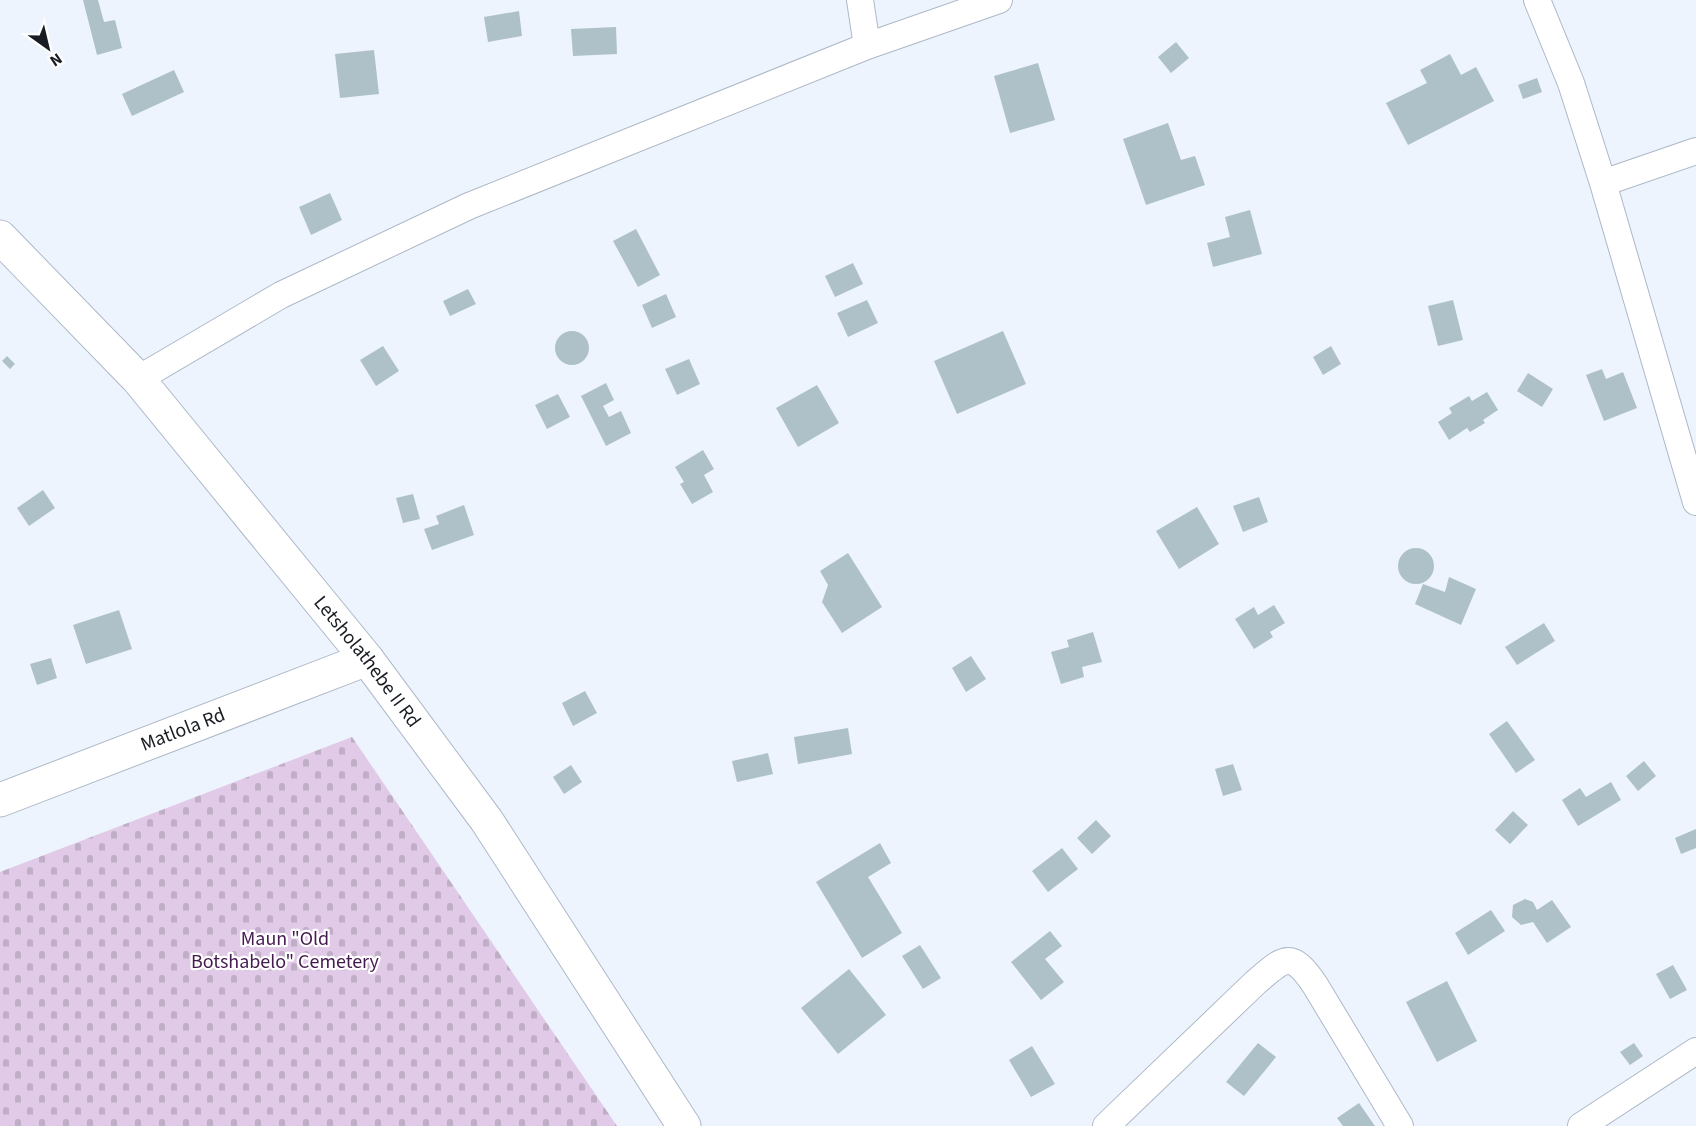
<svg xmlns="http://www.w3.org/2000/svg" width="1696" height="1126" font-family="'Source Sans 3',sans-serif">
  <defs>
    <pattern id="cemetery-stones" width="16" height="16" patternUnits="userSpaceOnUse" patternTransform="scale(1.5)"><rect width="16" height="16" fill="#e1cae7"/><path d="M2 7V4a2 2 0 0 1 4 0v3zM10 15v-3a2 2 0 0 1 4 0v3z" fill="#c0adc6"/></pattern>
  </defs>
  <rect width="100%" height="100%" fill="#edf4fd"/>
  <path fill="url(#cemetery-stones)" d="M352 737 617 1126H0V872Z"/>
  <path fill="#aec1c9" d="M83 0H98L104 22 115 20 122 48 97 55Z
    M519 11 522 36 488 42 484 17Z
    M616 27 617 54 573 56 571 29Z
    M1176 42 1189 58 1171 73 1158 57Z
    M374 50 379 94 340 98 335 54Z
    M1450 54 1461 75 1476 67 1494 101 1408 145 1386 103 1427 83 1420 70Z
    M1038 63 1055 120 1010 133 994 76Z
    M174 70 184 92 132 116 122 94Z
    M1537 78 1542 92 1523 99 1518 85Z
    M1168 123 1181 160 1195 156 1205 185 1146 205 1123 139Z
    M330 193 342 220 311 235 299 207Z
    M1250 210 1262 254 1213 267 1207 243 1230 237 1225 217Z
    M636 229 660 275 638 287 613 241Z
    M853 263 863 284 835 297 825 276Z
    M468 289 476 304 450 316 443 301Z
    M666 294 676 317 652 328 642 305Z
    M867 300 878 323 848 337 837 313Z
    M1453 300 1463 340 1438 346 1428 306Z
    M555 348a17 17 0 1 1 34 0a17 17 0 1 1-34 0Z
    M1003 331 1026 384 957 414 934 361Z
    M383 346 399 371 376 386 360 360Z
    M1331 346 1341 364 1323 375 1313 357Z
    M7 356 15 364 10 369 2 361Z
    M689 359 700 384 677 395 665 369Z
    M1602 369 1606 379 1623 372 1637 408 1604 421 1586 375Z
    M1528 373 1553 389 1542 407 1517 391Z
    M606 383 614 400 603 406 609 417 621 411 631 433 606 446 581 396Z
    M817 385 839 423 798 447 776 408Z
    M1487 392 1498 410 1483 420 1485 423 1470 432 1467 428 1449 440 1438 422 1452 413 1449 408 1469 396 1472 401Z
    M558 394 570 417 547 429 535 405Z
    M703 450 714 469 704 475 713 492 692 504 680 484 684 482 675 467Z
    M43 490 55 508 29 526 17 508Z
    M413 494 420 519 403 523 396 498Z
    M1259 497 1268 522 1243 532 1233 506Z
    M464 505 474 535 432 550 424 529 439 524 436 516Z
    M1197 507 1219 544 1179 569 1156 531Z
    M1398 566a18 18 0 1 1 36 0a18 18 0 1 1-36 0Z
    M848 553 882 607 842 633 822 602 828 585 820 571Z
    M1449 577 1476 589 1461 625 1415 604 1423 584 1445 592Z
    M1274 605 1285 623 1270 632 1273 637 1254 649 1235 619 1254 607 1258 615Z
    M119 610 132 649 86 664 73 625Z
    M1544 623 1555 641 1517 665 1505 647Z
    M1093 632 1102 662 1082 667 1084 677 1061 684 1051 652 1069 647 1067 640Z
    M971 656 986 679 966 692 952 668Z
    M51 658 57 678 37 685 30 664Z
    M585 691 597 713 573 726 562 703Z
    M1507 721 1535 760 1516 773 1489 734Z
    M848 728 852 754 798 764 794 737Z
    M768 753 773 774 737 782 732 761Z
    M1644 761 1656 776 1638 791 1626 776Z
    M1233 764 1242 790 1223 796 1215 769Z
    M571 765 582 782 564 794 553 777Z
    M1611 782 1621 800 1578 826 1562 800 1580 788 1586 797Z
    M1513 811 1528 825 1510 844 1495 830Z
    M1096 820 1111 836 1092 854 1077 838Z
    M1696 829V848L1681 854 1675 838Z
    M880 843 891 863 868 877 902 933 862 958 816 882Z
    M1062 848 1078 869 1048 892 1032 871Z
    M1525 899 1533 902 1537 910 1552 900 1571 927 1547 943 1533 922 1521 925 1512 917 1513 905Z
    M1491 910 1505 931 1468 955 1455 933Z
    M1050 931 1062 946 1045 959 1064 982 1041 1000 1011 962Z
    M920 945 941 978 923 989 902 956Z
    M1673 965 1687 990 1670 999 1656 974Z
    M849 969 886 1015 838 1054 801 1008Z
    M1447 981 1477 1041 1437 1062 1406 1002Z
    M1258 1043 1276 1057 1244 1096 1226 1082Z
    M1634 1043 1643 1056 1630 1065 1620 1052Z
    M1032 1046 1055 1084 1031 1097 1009 1060Z
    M1359 1103 1375 1126H1343L1337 1118Z"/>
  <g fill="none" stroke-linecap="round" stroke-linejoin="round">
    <defs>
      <path id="street" d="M860 0 867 46
        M1537 0 1571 83 1603 183 1696 502
        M1603 183 1696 151
        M138 379 281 295 469 206 867 46 999 0
        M1106 1126 1256 982C1284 958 1291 949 1315 985L1400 1126
        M1581 1126 1696 1051"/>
      <g id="secondary">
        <path id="s1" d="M0 237 138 379 367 659 487 821 684 1126"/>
        <path id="s2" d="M0 800 367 659"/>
      </g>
    </defs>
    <use href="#street" stroke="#adb8c7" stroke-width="28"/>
    <use href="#secondary" stroke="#adb8c7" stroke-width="35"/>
    <use href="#street" stroke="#fff" stroke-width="26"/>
    <use href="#secondary" stroke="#fff" stroke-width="33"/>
  </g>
  <g text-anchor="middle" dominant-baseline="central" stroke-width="4.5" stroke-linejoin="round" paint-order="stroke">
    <g font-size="20" fill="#191d23" stroke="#fff">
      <text stroke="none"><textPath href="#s1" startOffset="562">Letsholathebe II Rd</textPath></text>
      <text stroke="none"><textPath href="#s2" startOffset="196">Matlola Rd</textPath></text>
    </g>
    <g font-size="20" fill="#451a4f" stroke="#fff">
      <text x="285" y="939">Maun "Old<tspan x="285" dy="23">Botshabelo" Cemetery</tspan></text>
    </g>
  </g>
  <g transform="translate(48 48) rotate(146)" stroke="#ffffff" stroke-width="4.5" paint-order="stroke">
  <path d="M0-4.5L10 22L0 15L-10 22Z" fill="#191d23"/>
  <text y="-9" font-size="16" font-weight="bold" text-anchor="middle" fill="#191d23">N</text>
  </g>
</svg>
